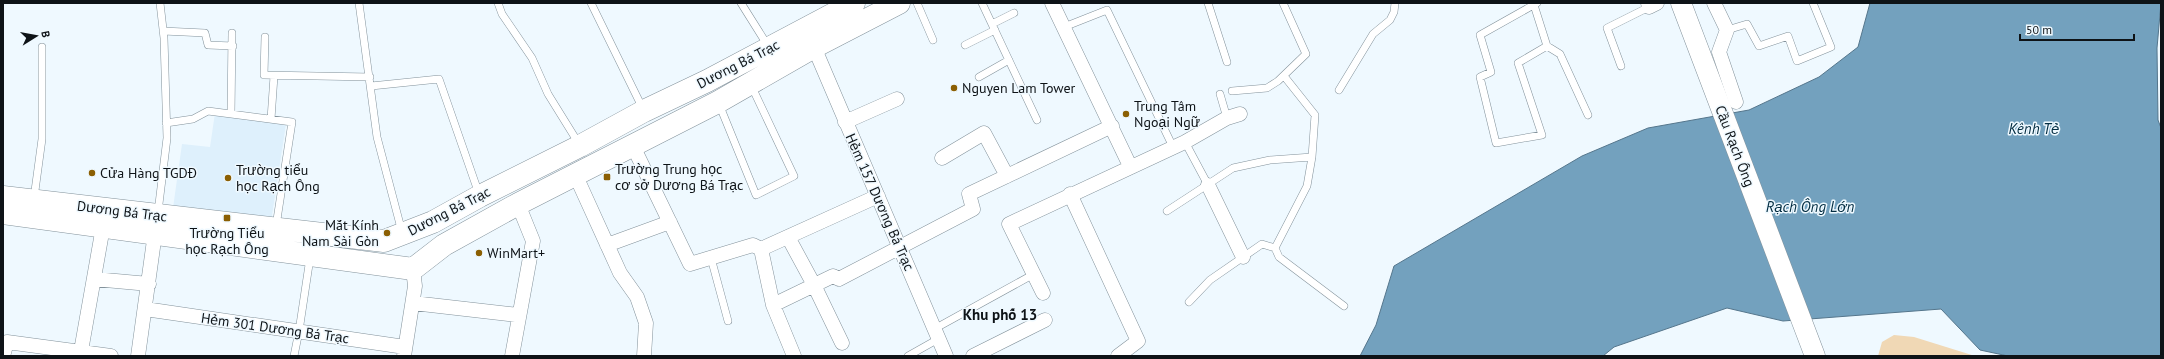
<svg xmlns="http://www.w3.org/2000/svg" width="2164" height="359" font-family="'PT Sans',sans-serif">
  <rect width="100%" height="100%" fill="#eff9ff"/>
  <path fill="#def0fc" d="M215 113 286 124 271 222 173 208 182 144 210 147Z"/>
  <path fill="#f0d8b5" d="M1894 335 1914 337 1975 356H1878L1882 342Z"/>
  <path fill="#73a1be" stroke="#55768c" d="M1870 3H2161L2157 48 2158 120 2161 128V356H2008L1980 350 1941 309 1783 321 1727 308 1614 347 1603 356H1360L1376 325 1394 266 1582 156 1648 128 1749 110 1819 77 1858 47Z"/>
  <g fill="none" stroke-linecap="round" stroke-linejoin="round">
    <defs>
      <path id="service" d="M359 3 377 137 402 232
        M498 3 502 14 532 58 548 94 579 144
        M591 3 643 109
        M741 3 768 46
        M917 3 933 40
        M982 3 1037 120
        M1208 3 1227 62
        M1534 5 1547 46 1518 63 1542 135 1496 143 1480 77 1491 72 1480 35 1537 3
        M992 24 1014 13
        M1064 27 1107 10 1173 147
        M1727 30 1747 24 1759 46 1788 36 1797 61 1831 47 1813 3
        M163 31 205 33 208 45 233 46
        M265 37 264 75 370 77
        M965 45 995 30
        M1547 46 1560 54 1588 115
        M1621 66 1607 28 1649 7
        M1284 76 1315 115 1312 157 1307 186 1275 248 1279 257 1344 306
        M979 77 1009 60
        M371 86 439 79 479 194
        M1339 90 1373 34 1390 20 1394 12 1395 3
        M1232 91 1267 88 1278 81 1306 54 1283 3
        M1220 94 1227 118
        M719 104 756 195 794 176 751 85
        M231 114 232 33
        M271 119 274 76
        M166 123 193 119 208 111 292 122 276 226
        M1185 142 1208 185
        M34 198 42 139V47
        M1167 211 1233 168 1270 160 1312 157
        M158 212 167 138 164 38 160 3
        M711 258 728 321
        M1189 302 1210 280 1262 244 1275 248
        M936 328 1034 274
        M294 356 299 331 310 258
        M908 356 940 338"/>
      <path id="minor" d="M1052 3 1130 166
        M1648 3 1649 7 1657 3
        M1714 3 1727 30 1719 52 1736 102
        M814 47 946 356
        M845 122 897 99
        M632 144 690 264 753 245 761 249 878 196
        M942 158 984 133 1007 176
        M575 174 620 273 637 297 646 323 644 356
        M1208 185 1243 257
        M1070 194 1138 341 1118 356
        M788 237 814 285 842 343
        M607 245 670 222
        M761 249 773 305 794 356
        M94 279 149 284
        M1043 293 1009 224 1185 142 1227 118 1240 114
        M413 303 518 315
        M773 305 833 276 839 279 973 209 969 194 1112 126
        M145 309 405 347
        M81 351 103 227
        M3 356 7 342 111 356
        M138 356 155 233
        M404 356 415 286 413 269
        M512 356 533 241 518 204
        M973 356 1045 320"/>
      <path id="secondary" d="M1681 3 1815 356"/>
      <path id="primary" d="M3 197 384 241 433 222 480 196 580 146 644 111 707 81 854 3
        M3 213 413 269 444 245 518 204 718 102 814 47 899 3"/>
    </defs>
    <use href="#service" stroke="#83929b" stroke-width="8"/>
    <use href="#minor" stroke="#83929b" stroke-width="15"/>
    <use href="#secondary" stroke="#83929b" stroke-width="21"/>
    <use href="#primary" stroke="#83929b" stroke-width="23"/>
    <use href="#service" stroke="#fff" stroke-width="7"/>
    <use href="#minor" stroke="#fff" stroke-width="14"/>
    <use href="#secondary" stroke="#fff" stroke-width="20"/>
    <use href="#primary" stroke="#fff" stroke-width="22"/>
  </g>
  <g fill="#8b5f03" stroke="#eff9ff" stroke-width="1.5">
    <circle cx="954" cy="88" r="4"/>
    <circle cx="1126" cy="114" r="4"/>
    <circle cx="92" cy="173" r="4"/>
    <rect x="603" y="173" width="8" height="8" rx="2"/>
    <circle cx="228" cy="178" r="4"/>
    <rect x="223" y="214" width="8" height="8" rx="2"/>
    <circle cx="387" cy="233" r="4"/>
    <circle cx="479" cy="253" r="4"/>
  </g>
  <g text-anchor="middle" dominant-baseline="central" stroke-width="3" stroke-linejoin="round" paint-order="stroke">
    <g font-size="14" fill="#0e1317" stroke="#eff9ff">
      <text transform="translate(738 64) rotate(-27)">Dương Bá Trạc</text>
      <text transform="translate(1735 146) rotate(69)">Cầu Rạch Ông</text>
      <text transform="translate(880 202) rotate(66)">Hẻm 157 Dương Bá Trạc</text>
      <text transform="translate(122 211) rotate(7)">Dương Bá Trạc</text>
      <text transform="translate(449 211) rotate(-27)">Dương Bá Trạc</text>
      <text transform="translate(275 328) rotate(8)">Hẻm 301 Dương Bá Trạc</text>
    </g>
    <g font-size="14" fill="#0e1317" stroke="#eff9ff" text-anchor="start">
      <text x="962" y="88">Nguyen Lam Tower</text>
      <text x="1134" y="106">Trung Tâm<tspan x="1134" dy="16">Ngoại Ngữ</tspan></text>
      <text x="615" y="169">Trường Trung học<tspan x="615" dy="16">cơ sở Dương Bá Trạc</tspan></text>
      <text x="236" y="170">Trường tiểu<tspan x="236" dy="16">học Rạch Ông</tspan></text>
      <text x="100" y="173">Cửa Hàng TGDĐ</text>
      <text x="379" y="225" text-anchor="end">Mắt Kính<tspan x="379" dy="16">Nam Sài Gòn</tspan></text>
      <text x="227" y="233" text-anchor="middle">Trường Tiểu<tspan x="227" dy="16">học Rạch Ông</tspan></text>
      <text x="487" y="253">WinMart+</text>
    </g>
    <g font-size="15" font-style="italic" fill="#032d42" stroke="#eff9ff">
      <text x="2034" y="128">Kênh Tẻ</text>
      <text x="1810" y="206">Rạch Ông Lớn</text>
    </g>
    <g font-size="15" font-weight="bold" fill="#0e1317" stroke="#eff9ff">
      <text x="1000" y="314">Khu phố 13</text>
    </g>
  </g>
  <rect width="2164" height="359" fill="none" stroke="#0e1317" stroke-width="8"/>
  <g transform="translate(36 36) rotate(79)" stroke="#eff9ff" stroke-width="3" paint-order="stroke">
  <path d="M0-3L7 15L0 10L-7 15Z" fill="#0e1317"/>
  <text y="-6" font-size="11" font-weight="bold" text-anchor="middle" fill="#0e1317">B</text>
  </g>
  <path d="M2020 34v6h114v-6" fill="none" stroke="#0e1317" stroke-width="2"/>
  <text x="2026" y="34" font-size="12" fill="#0e1317" stroke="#eff9ff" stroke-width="3" paint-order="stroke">50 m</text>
</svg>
